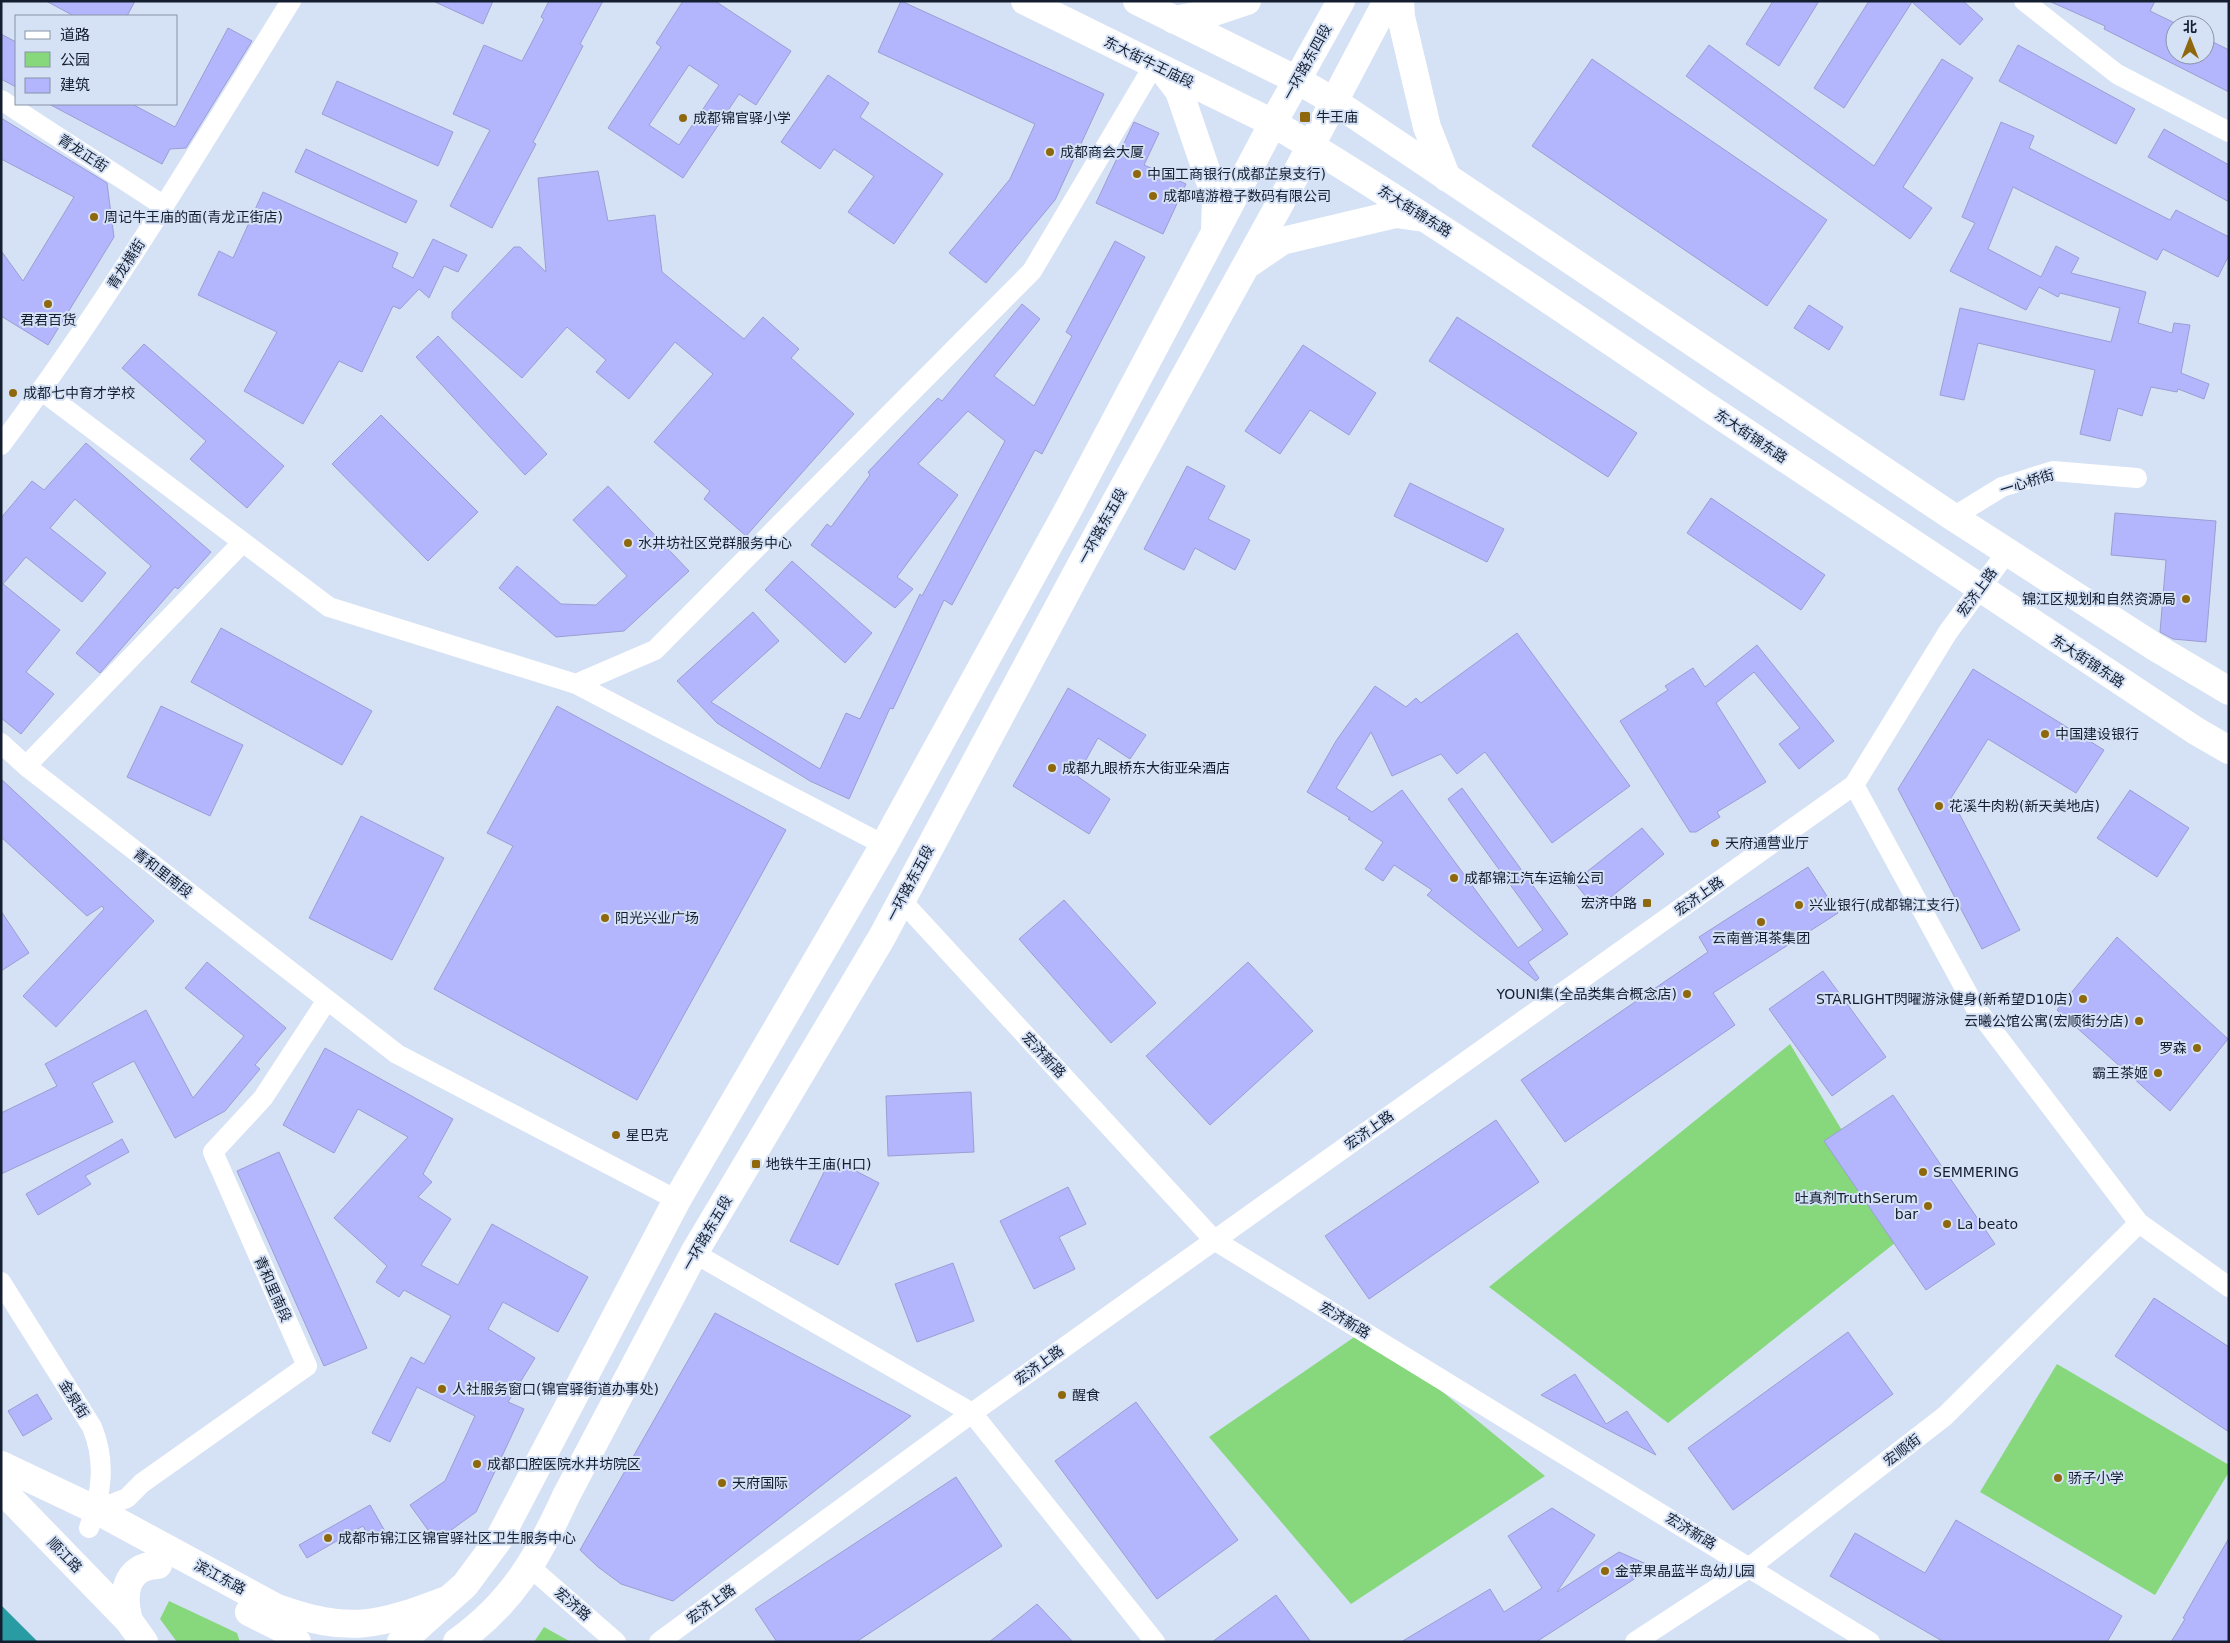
<svg xmlns="http://www.w3.org/2000/svg" width="2230" height="1643" font-family="'DejaVu Sans','Noto Sans SC',sans-serif">
  <rect width="100%" height="100%" fill="#d5e1f5"/>
  <path fill="#87d87d" d="M1790 1044 1905 1235 1668 1423 1489 1287Z
    M1366 1329 1545 1476 1351 1604 1209 1437Z
    M2057 1364 2229 1465V1472L2155 1595 1980 1492Z
    M169 1601 237 1633 240 1642H177L160 1619Z
    M544 1627 571 1642H534Z"/>
  <path fill="#289ba3" d="M1 1605 38 1642H1Z"/>
  <path fill="#b3b6fc" stroke="#9b9ed3" fill-rule="evenodd" d="M46 1H135L127 16H74Z
    M433 1H493L483 24Z
    M549 1H603L580 44 583 46 533 142 536 144 492 228 450 206 490 130 453 114 484 45 522 61 544 19 541 17Z
    M683 1H715L791 51 756 105 739 94 683 178 608 128 661 47 656 43ZM689 65 719 85 679 145 649 125Z
    M901 1 1104 94 1055 200 986 283 949 253 1010 179 1035 124 878 52Z
    M1773 1H1819L1779 66 1746 44Z
    M1869 1H1963L1983 19 1960 45 1912 2 1844 108 1814 88Z
    M2049 1H2155L2150 11 2175 23V55H2205V38L2229 50V92L2104 29 2105 26Z
    M228 28 252 41 186 148 170 149 162 164 49 104H132L175 127Z
    M1 34 16 42V87L1 79Z
    M1709 45 1874 166 1942 59 1973 78 1903 187 1932 208 1910 239 1686 76Z
    M2018 45 2135 109 2116 144 1999 81Z
    M1592 59 1827 220 1767 306 1532 146Z
    M828 75 869 103 860 117 943 174 894 244 848 212 874 176 834 149 820 169 781 142Z
    M337 81 453 132 438 166 322 114Z
    M1 118 107 183 114 237 48 345 1 316 2 252 23 281 74 197 1 159Z
    M1134 122 1159 133 1144 165 1186 184 1163 234 1096 203Z
    M2001 122 2034 136 2029 148 2170 220 2176 210 2229 237V255L2218 277 2163 249 2157 260 2013 187 1988 249 2041 277 2056 246 2079 258 2071 273 2146 292 2138 323 2172 333 2174 323 2190 325 2181 373 2209 384 2204 399 2178 389 2177 392 2151 387 2142 416 2118 408 2110 441 2080 434 2095 370 1978 343 1964 400 1940 395 1960 308 2111 342 2120 308 2060 293 2058 297 2039 287 2026 310 1950 271 1975 223 1962 217Z
    M2164 129 2229 165V202L2148 157Z
    M306 149 417 201 406 223 295 172Z
    M598 171 608 221 655 215 662 272 744 339 763 317 799 349 791 358 854 414 746 536 704 499 710 491 654 442 713 374 675 342 629 399 596 372 606 360 567 327 522 378 452 318V312L514 247H520L546 272 538 178Z
    M263 192 398 253 392 267 413 278 433 239 467 255 458 272 444 266 429 298 419 289 400 309 393 306 362 372 339 361 303 424 244 391 277 332 198 295 219 251 233 258Z
    M1115 241 1145 257 1042 454 1035 450 952 605 944 600 893 709 890 708 849 799 810 781 717 723 677 681 753 612 779 641 711 702 820 769 846 713 860 719 920 594 922 596 1005 441 968 411 918 464 958 495 897 577 913 589 895 608 811 545 827 524 831 527 870 475 868 472 938 398 942 401 1022 304 1040 319 994 376 1034 406 1072 336 1066 332Z
    M1809 305 1843 327 1829 350 1794 328Z
    M1457 317 1637 433 1608 477 1429 361Z
    M438 336 547 454 525 475 416 357Z
    M144 344 284 466 247 508 190 459 206 441 122 368Z
    M1303 345 1376 393 1349 435 1310 410 1280 454 1245 431Z
    M381 415 478 512 428 561 332 464Z
    M86 443 211 552 178 589 175 587 100 673 76 653 151 566 75 499 50 528 106 573 82 602 26 557 3 584 60 630 26 672 54 694 21 734 1 718V518L32 481 44 490Z
    M1187 466 1225 486 1208 519 1250 540 1235 570 1195 548 1184 570 1144 549Z
    M1410 483 1504 529 1487 562 1394 516Z
    M608 486 689 571 624 631 556 637 499 588 517 566 561 604 596 605 627 576 573 520Z
    M1711 498 1825 575 1801 610 1687 533Z
    M2115 513 2216 521 2206 642 2173 639 2160 632 2166 560 2111 555Z
    M792 561 872 633 845 663 765 590Z
    M221 628 372 711 342 765 191 682Z
    M1517 633 1630 786 1552 843 1485 752 1457 774 1441 754 1392 776 1371 732 1336 788 1372 812 1402 790 1518 948 1543 930 1448 799 1462 788 1568 934 1528 962 1539 978 1536 981 1427 895 1432 890 1394 865 1383 881 1365 869 1383 842 1348 819 1350 818 1307 792 1336 741 1375 686 1406 707 1416 698 1421 703Z
    M1757 645 1834 741 1799 769 1779 744 1800 728 1754 672 1716 703 1766 782 1717 812 1720 817 1696 832H1690L1620 721 1668 690 1665 686 1693 668 1705 687Z
    M1973 669 2104 750 2076 793 1988 739 1951 798 2020 930 1982 949 1898 789Z
    M1068 688 1146 735 1130 759 1098 738 1077 776 1110 799 1089 834 1013 786Z
    M161 706 243 745 210 816 127 777Z
    M557 706 786 830 637 1100 434 989 513 846 487 833Z
    M1 779 154 921 56 1027 23 996 104 909 102 906 87 916 1 837Z
    M2130 790 2189 828 2157 877 2097 838Z
    M361 816 444 858 392 960 309 918Z
    M1642 828 1664 854 1596 909 1574 882Z
    M1808 867 1838 913 1713 993 1735 1025 1565 1142 1521 1080 1708 952 1699 937Z
    M1064 900 1156 1003 1111 1043 1019 939Z
    M1 911 29 953 1 971Z
    M2117 937 2228 1039 2170 1111 2057 1010Z
    M207 962 286 1028 255 1065 260 1069 225 1111 175 1138 134 1061 92 1083 113 1122 1 1174V1113L57 1086 45 1064 146 1010 193 1098 244 1036 185 988Z
    M1248 962 1313 1031 1210 1125 1146 1056Z
    M1823 971 1886 1057 1832 1096 1769 1009Z
    M325 1048 453 1119 423 1174 432 1182 418 1197 451 1219 421 1265 458 1285 492 1224 588 1277 558 1332 503 1302 488 1329 535 1358 508 1402 524 1409 476 1512 436 1541 410 1505 445 1481 475 1416 417 1387 390 1442 372 1433 411 1357 424 1364 451 1316 404 1290 399 1297 376 1282 387 1266 334 1218 408 1137 358 1109 334 1153 283 1125Z
    M971 1092 974 1152 888 1156 886 1096Z
    M1893 1095 1995 1244 1926 1290 1824 1141Z
    M1496 1120 1539 1182 1369 1299 1325 1236Z
    M122 1139 129 1152 85 1176 91 1184 38 1215 26 1194Z
    M279 1152 367 1348 324 1366 237 1171Z
    M831 1158 879 1183 838 1265 790 1241Z
    M1068 1187 1086 1224 1059 1237 1075 1269 1034 1289 1000 1221Z
    M953 1263 974 1321 917 1342 895 1284Z
    M2154 1298 2229 1347V1432L2115 1356Z
    M715 1313 911 1416 673 1601 621 1584 598 1567 580 1550Z
    M1848 1332 1893 1394 1733 1510 1688 1448Z
    M1575 1374 1606 1424 1627 1411 1656 1455 1541 1395Z
    M37 1394 52 1419 23 1436 8 1411Z
    M1136 1402 1238 1540 1157 1599 1055 1461Z
    M956 1477 1002 1546 856 1642H777L755 1609Z
    M370 1505 386 1533 372 1542 363 1526 307 1558 299 1545Z
    M1552 1508 1595 1535 1557 1592 1619 1552 1653 1567 1536 1642H1401L1490 1589 1504 1612 1542 1588 1508 1536Z
    M1956 1520 2122 1616 2107 1642H1944L1830 1576 1855 1533 1925 1573Z
    M2229 1538V1642H2171L2185 1619 2183 1618Z
    M1276 1595 1311 1642H1212Z
    M1037 1604 1073 1642H989L1016 1621Z"/>
  <g fill="none" stroke-linecap="round" stroke-linejoin="round">
    <path stroke="#fff" stroke-width="20" d="M2024 1 2117 74 2229 132
      M1 100 164 206
      M42 391 329 607 576 684 884 845
      M1 445C107 304 198 151 291 1
      M1953 517 2002 487 2053 471 2137 478
      M576 684 655 650 1032 271 1154 65
      M1 743 26 766 397 1054 677 1200
      M26 766 243 542
      M1854 785 1975 1007 2139 1223 2229 1287
      M901 900 1214 1240 1870 1642
      M694 1253 972 1413 1155 1642
      M1 1282 92 1427C106 1461 102 1493 89 1528
      M96 1510 127 1498 142 1483 307 1366 213 1152 263 1098 327 1000
      M530 1567 616 1642
      M659 1642 972 1413 1854 785 1948 632 2007 552
      M1635 1642 1750 1567 1945 1416 2139 1223"/>
    <path stroke="#fff" stroke-width="28" d="M1 1465 96 1510 277 1608C350 1634 378 1626 449 1599
      M1 1489 129 1621 144 1642
      M249 1612 281 1628 297 1642
      M129 1621C122 1595 124 1566 158 1565"/>
    <path stroke="#fff" stroke-width="28" d="M1025 1 1273 123C1421 212 1563 309 1706 406 1869 515 2032 624 2196 731L2229 750
      M1137 1 1297 80 1335 102 1953 517 2155 647 2229 691
      M1400 1 1401 17 1427 127 1447 178
      M1174 20 1211 13 1247 1
      M1162 69 1179 91 1216 199 1215 231
      M1250 263 1282 241 1396 214 1424 218
      M401 1642 465 1585 499 1539 677 1200 884 845 1068 510 1273 123 1341 1
      M457 1642C513 1602 538 1557 566 1496L694 1253 882 937 1083 561 1288 189 1387 1"/>
  </g>
  <g fill="#8f680d" stroke="#d5e1f5" stroke-width="2">
    <rect x="1299" y="111" width="12" height="12" rx="2.5"/>
    <circle cx="683" cy="118" r="5"/>
    <circle cx="1050" cy="152" r="5"/>
    <circle cx="1137" cy="174" r="5"/>
    <circle cx="1153" cy="196" r="5"/>
    <circle cx="94" cy="217" r="5"/>
    <circle cx="48" cy="304" r="5"/>
    <circle cx="13" cy="393" r="5"/>
    <circle cx="628" cy="543" r="5"/>
    <circle cx="2186" cy="599" r="5"/>
    <circle cx="2045" cy="734" r="5"/>
    <circle cx="1052" cy="768" r="5"/>
    <circle cx="1939" cy="806" r="5"/>
    <circle cx="1715" cy="843" r="5"/>
    <circle cx="1454" cy="878" r="5"/>
    <rect x="1642" y="898" width="10" height="10" rx="2.5"/>
    <circle cx="1799" cy="905" r="5"/>
    <circle cx="605" cy="918" r="5"/>
    <circle cx="1761" cy="922" r="5"/>
    <circle cx="1687" cy="994" r="5"/>
    <circle cx="2083" cy="999" r="5"/>
    <circle cx="2139" cy="1021" r="5"/>
    <circle cx="2197" cy="1048" r="5"/>
    <circle cx="2158" cy="1073" r="5"/>
    <circle cx="616" cy="1135" r="5"/>
    <rect x="751" y="1159" width="10" height="10" rx="2.5"/>
    <circle cx="1923" cy="1172" r="5"/>
    <circle cx="1928" cy="1206" r="5"/>
    <circle cx="1947" cy="1224" r="5"/>
    <circle cx="442" cy="1389" r="5"/>
    <circle cx="1062" cy="1395" r="5"/>
    <circle cx="477" cy="1464" r="5"/>
    <circle cx="2058" cy="1478" r="5"/>
    <circle cx="722" cy="1483" r="5"/>
    <circle cx="328" cy="1538" r="5"/>
    <circle cx="1605" cy="1571" r="5"/>
  </g>
  <g text-anchor="middle" dominant-baseline="central" stroke-width="4" stroke-linejoin="round" paint-order="stroke">
    <g font-size="14" fill="#141e31" stroke="#d5e1f5">
      <text transform="translate(1149 62) rotate(26)">东大街牛王庙段</text>
      <text transform="translate(1307 62) rotate(-61)">一环路东四段</text>
      <text transform="translate(83 153) rotate(33)">青龙正街</text>
      <text transform="translate(1415 211) rotate(32)">东大街锦东路</text>
      <text transform="translate(126 264) rotate(-57)">青龙横街</text>
      <text transform="translate(1751 436) rotate(34)">东大街锦东路</text>
      <text transform="translate(2027 482) rotate(-17)">一心桥街</text>
      <text transform="translate(1102 526) rotate(-61)">一环路东五段</text>
      <text transform="translate(1977 592) rotate(-54)">宏济上路</text>
      <text transform="translate(2088 661) rotate(33)">东大街锦东路</text>
      <text transform="translate(163 873) rotate(38)">青和里南段</text>
      <text transform="translate(910 883) rotate(-62)">一环路东五段</text>
      <text transform="translate(1699 896) rotate(-35)">宏济上路</text>
      <text transform="translate(1044 1055) rotate(47)">宏济新路</text>
      <text transform="translate(1369 1130) rotate(-35)">宏济上路</text>
      <text transform="translate(707 1233) rotate(-60)">一环路东五段</text>
      <text transform="translate(273 1289) rotate(66)">青和里南段</text>
      <text transform="translate(1345 1320) rotate(31)">宏济新路</text>
      <text transform="translate(1039 1365) rotate(-36)">宏济上路</text>
      <text transform="translate(74 1399) rotate(58)">金泉街</text>
      <text transform="translate(1902 1450) rotate(-37)">宏顺街</text>
      <text transform="translate(1691 1531) rotate(31)">宏济新路</text>
      <text transform="translate(65 1555) rotate(46)">顺江路</text>
      <text transform="translate(220 1577) rotate(28)">滨江东路</text>
      <text transform="translate(573 1604) rotate(41)">宏济路</text>
      <text transform="translate(711 1604) rotate(-36)">宏济上路</text>
    </g>
    <g font-size="14" fill="#141e31" stroke="#d5e1f5" text-anchor="start">
      <text x="1316" y="117">牛王庙</text>
      <text x="693" y="118">成都锦官驿小学</text>
      <text x="1060" y="152">成都商会大厦</text>
      <text x="1147" y="174">中国工商银行(成都芷泉支行)</text>
      <text x="1163" y="196">成都嘻游橙子数码有限公司</text>
      <text x="104" y="217">周记牛王庙的面(青龙正街店)</text>
      <text x="48" y="320" text-anchor="middle">君君百货</text>
      <text x="23" y="393">成都七中育才学校</text>
      <text x="638" y="543">水井坊社区党群服务中心</text>
      <text x="2176" y="599" text-anchor="end">锦江区规划和自然资源局</text>
      <text x="2055" y="734">中国建设银行</text>
      <text x="1062" y="768">成都九眼桥东大街亚朵酒店</text>
      <text x="1949" y="806">花溪牛肉粉(新天美地店)</text>
      <text x="1725" y="843">天府通营业厅</text>
      <text x="1464" y="878">成都锦江汽车运输公司</text>
      <text x="1637" y="903" text-anchor="end">宏济中路</text>
      <text x="1809" y="905">兴业银行(成都锦江支行)</text>
      <text x="615" y="918">阳光兴业广场</text>
      <text x="1761" y="938" text-anchor="middle">云南普洱茶集团</text>
      <text x="1677" y="994" text-anchor="end">YOUNI集(全品类集合概念店)</text>
      <text x="2073" y="999" text-anchor="end">STARLIGHT閃曜游泳健身(新希望D10店)</text>
      <text x="2129" y="1021" text-anchor="end">云曦公馆公寓(宏顺街分店)</text>
      <text x="2187" y="1048" text-anchor="end">罗森</text>
      <text x="2148" y="1073" text-anchor="end">霸王茶姬</text>
      <text x="626" y="1135">星巴克</text>
      <text x="766" y="1164">地铁牛王庙(H口)</text>
      <text x="1933" y="1172">SEMMERING</text>
      <text x="1918" y="1198" text-anchor="end">吐真剂TruthSerum<tspan x="1918" dy="16">bar</tspan></text>
      <text x="1957" y="1224">La beato</text>
      <text x="452" y="1389">人社服务窗口(锦官驿街道办事处)</text>
      <text x="1072" y="1395">醒食</text>
      <text x="487" y="1464">成都口腔医院水井坊院区</text>
      <text x="2068" y="1478">骄子小学</text>
      <text x="732" y="1483">天府国际</text>
      <text x="338" y="1538">成都市锦江区锦官驿社区卫生服务中心</text>
      <text x="1615" y="1571">金苹果晶蓝半岛幼儿园</text>
    </g>
  </g>
  <rect width="2230" height="1643" fill="none" stroke="#141e31" stroke-width="5"/>
  <rect x="15" y="15" width="162" height="90" fill="#d5e1f5" stroke="#8893a7"/>
  <rect x="25" y="31" width="25" height="8" fill="#ffffff" stroke="#8893a7"/>
  <text x="60" y="40" font-size="15" fill="#141e31">道路</text>
  <rect x="25" y="52" width="25" height="15" fill="#87d87d" stroke="#8893a7"/>
  <text x="60" y="65" font-size="15" fill="#141e31">公园</text>
  <rect x="25" y="78" width="25" height="15" fill="#b3b6fc" stroke="#8893a7"/>
  <text x="60" y="90" font-size="15" fill="#141e31">建筑</text>
  <g transform="translate(2190 40)"><circle r="24" fill="#d5e1f5" stroke="#8893a7"/>
  <path d="M0-4L9 19L0 12L-9 19Z" fill="#8f680d"/>
  <text y="-8" font-size="14" font-weight="bold" text-anchor="middle" fill="#141e31">北</text>
  </g>
</svg>
